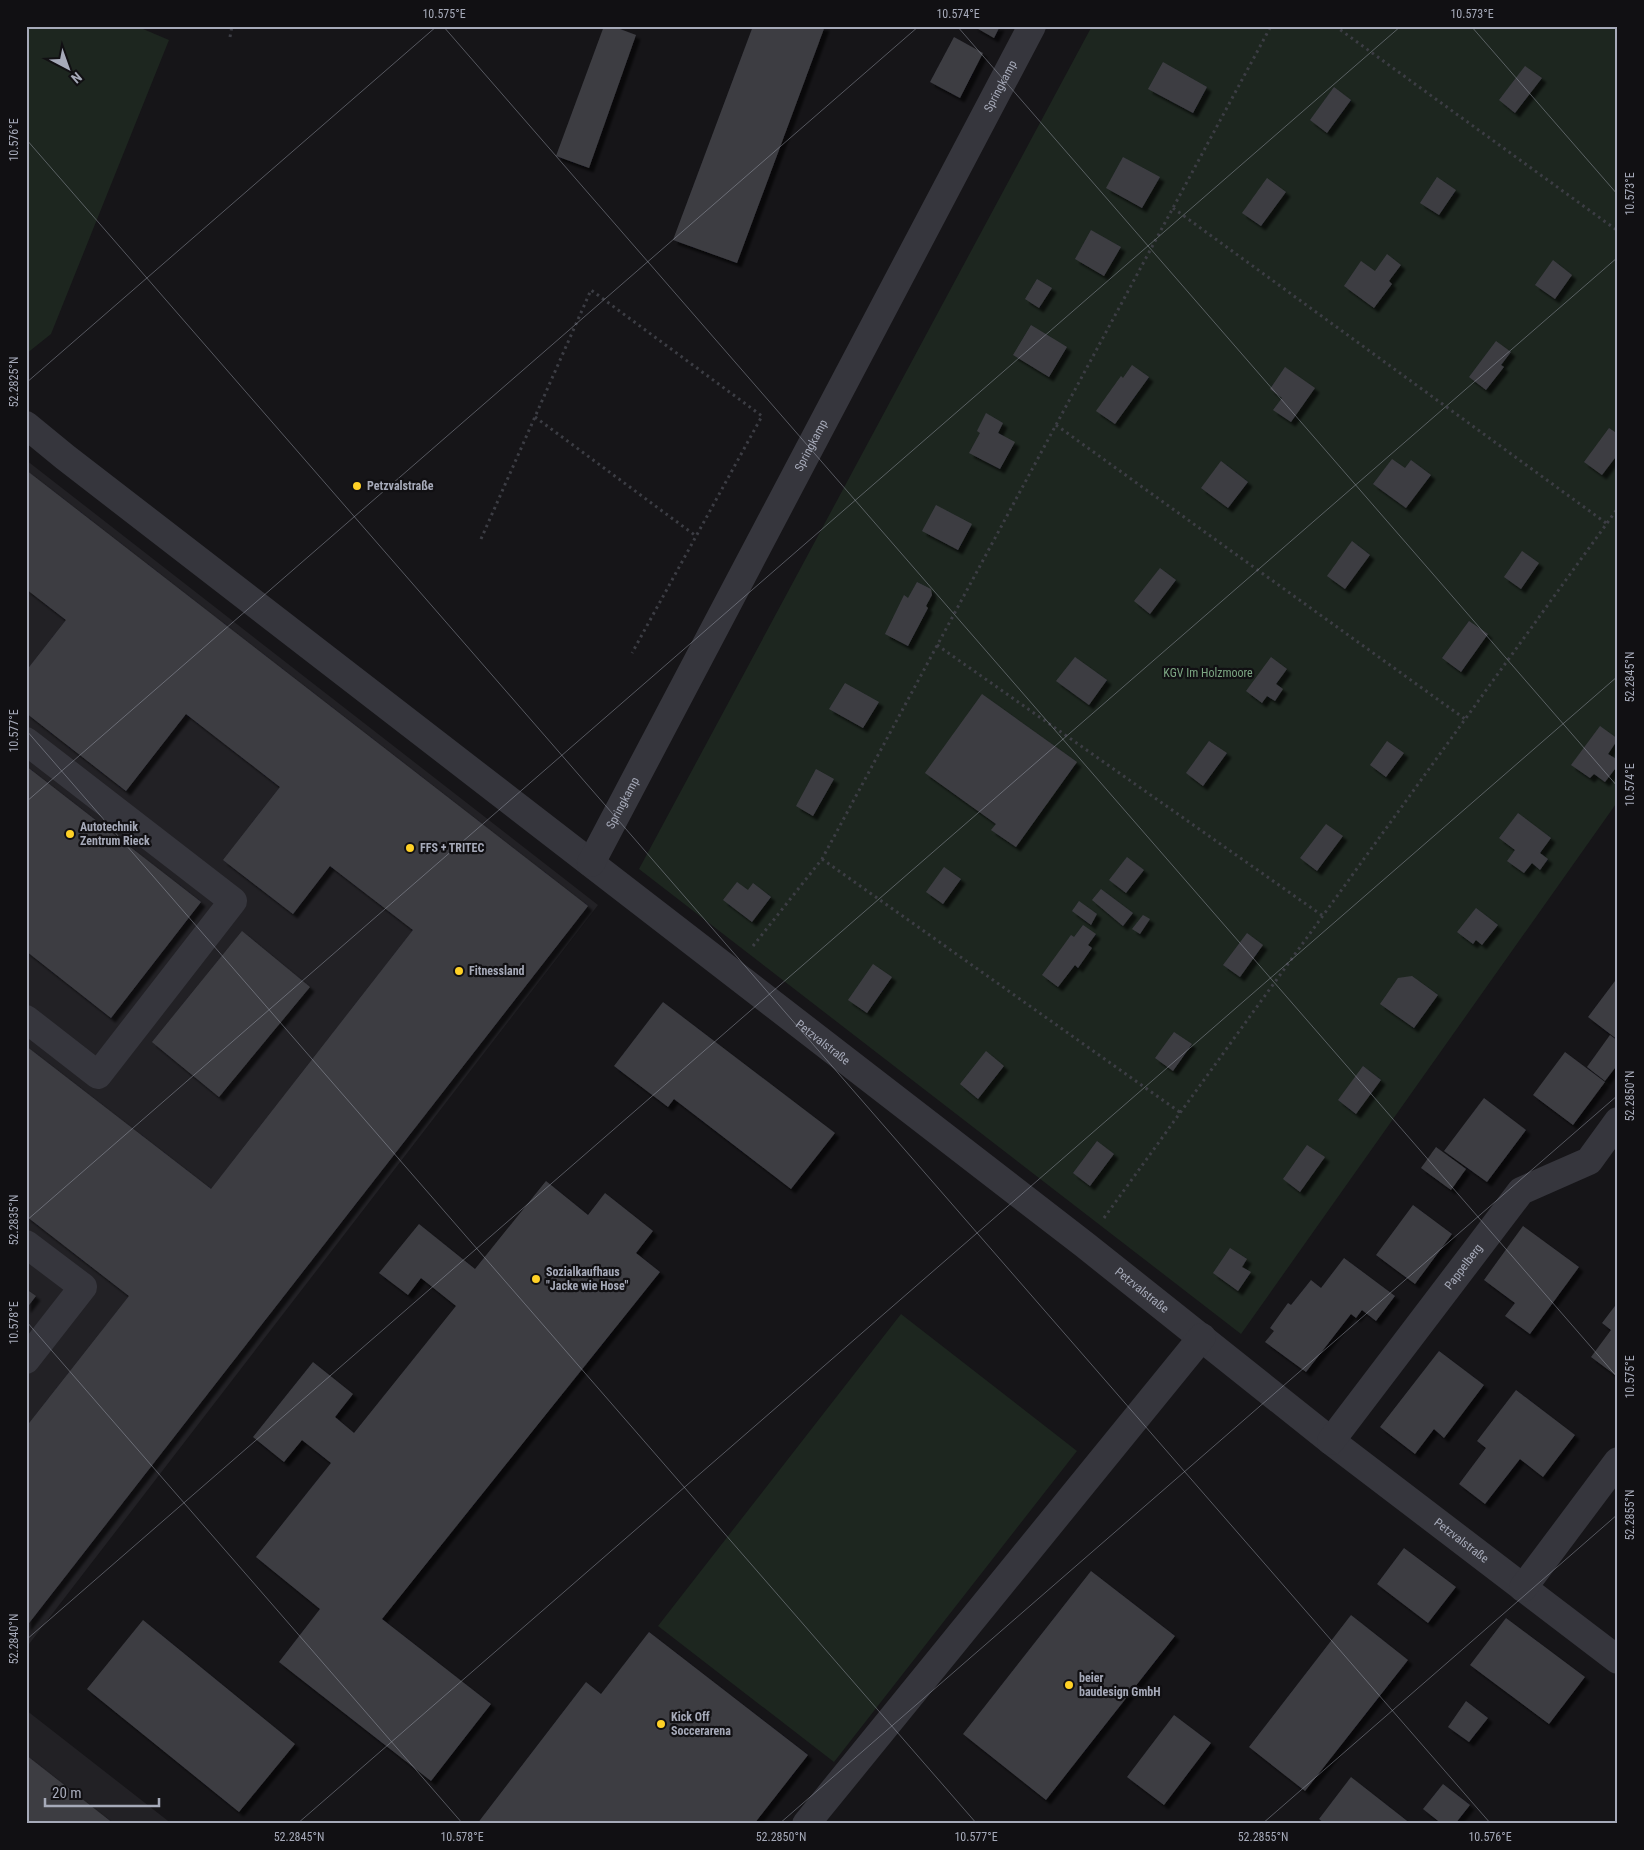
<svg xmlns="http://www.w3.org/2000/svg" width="1644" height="1850" font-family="'Roboto Condensed',sans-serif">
  <defs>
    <filter id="shadow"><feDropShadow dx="4.5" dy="4.5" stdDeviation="1" flood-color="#0009"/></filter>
  </defs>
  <rect width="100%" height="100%" fill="#161518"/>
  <path fill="#222125" d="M26 460 598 905 26 1648Z
    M26 1710 172 1824H26Z"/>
  <path fill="#1d261f" d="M26 26H136L169 40 51 334 26 354Z
    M1092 26H1618V801L1241 1334 639 869Z
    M901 1314 1077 1451 834 1762 658 1626Z"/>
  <path fill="#3d3d43" filter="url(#shadow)" d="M604 26H612L636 35 589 168 556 156Z
    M753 26H825L737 263 673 240Z
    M973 26H1000L994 38Z
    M954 37 983 53 960 98 930 82Z
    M1163 62 1207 87 1193 113 1148 89Z
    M1525 66 1542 78 1515 113 1499 100Z
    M1334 87 1351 100 1327 133 1310 120Z
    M1123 157 1160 177 1142 208 1106 188Z
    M1437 177 1456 190 1439 215 1420 203Z
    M1267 178 1286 192 1261 226 1242 213Z
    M1091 230 1121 247 1104 276 1075 259Z
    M1387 254 1401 265 1389 281 1392 284 1374 308 1344 286 1361 261 1375 271Z
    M1553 260 1572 275 1555 299 1535 285Z
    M1037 279 1052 288 1039 308 1025 299Z
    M1031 325 1067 347 1049 377 1013 355Z
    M1496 341 1511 352 1501 365 1504 367 1486 390 1469 377Z
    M1132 365 1149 377 1115 424 1096 411 1121 376 1123 378Z
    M1285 367 1315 388 1291 422 1273 410 1282 398 1270 389Z
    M986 413 1003 423 998 433 1015 442 1000 469 969 453 980 433 977 431Z
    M1609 428 1618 434V454L1602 475 1584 462Z
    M1392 459 1405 468 1411 460 1431 475 1406 508 1373 484Z
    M1221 461 1248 482 1228 508 1201 488Z
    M26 470 588 906 26 1627V1427L129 1296 26 1216V1046L211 1189 413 930 330 866 293 914 223 860 280 787 186 714 126 791 26 713V671L66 620 26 589Z
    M936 505 972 524 958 550 922 531Z
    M1352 541 1370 555 1345 589 1327 576Z
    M1522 551 1539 563 1521 589 1504 577Z
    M1160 568 1176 580 1150 614 1134 601Z
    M917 582 931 589 932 595 926 606 928 608 908 646 885 634 904 595 908 598Z
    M1469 621 1488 634 1461 672 1442 658Z
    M1075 657 1107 680 1089 705 1056 681Z
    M1271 657 1287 669 1276 684 1283 689 1275 701 1267 696 1262 703 1246 691Z
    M845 683 879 702 863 728 829 709Z
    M982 694 1077 762 1016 847 991 830 996 824 925 773Z
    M1600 726 1618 739 1608 754 1618 760V765L1605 782 1594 774 1590 778 1571 765Z
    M1209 741 1227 753 1203 786 1186 773Z
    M1387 741 1404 753 1386 777 1370 765Z
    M26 766 201 902 111 1018 26 951Z
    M816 769 834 779 813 816 796 806Z
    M1518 813 1551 838 1540 853 1548 859 1540 870 1532 863 1524 873 1507 861 1515 850 1499 838Z
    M1326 824 1343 836 1317 871 1300 858Z
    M1127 857 1144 870 1126 893 1109 880Z
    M944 867 961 879 943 904 926 892Z
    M737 882 748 890 753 883 771 897 752 922 723 900Z
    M1101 889 1133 913 1123 926 1092 900Z
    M1079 901 1097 914 1091 925 1072 911Z
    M1476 908 1498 925 1482 945 1476 940 1473 944 1457 932Z
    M1143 915 1150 919 1140 934 1132 929Z
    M1083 925 1096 934 1088 945 1092 948 1078 968 1075 965 1058 987 1042 975 1071 935 1074 937Z
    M242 931 310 987 219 1097 152 1042Z
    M1247 933 1263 945 1240 977 1223 965Z
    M873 964 892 977 867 1013 848 1000Z
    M1412 976 1438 995 1414 1028 1380 1004 1398 978Z
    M1618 977V1040L1588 1017Z
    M663 1002 835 1133 791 1189 674 1099 668 1107 614 1066Z
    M1174 1032 1192 1044 1173 1071 1155 1058Z
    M1610 1035 1618 1041V1064L1605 1081 1587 1067Z
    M986 1051 1004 1066 978 1099 960 1084Z
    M1565 1052 1605 1082 1573 1125 1533 1095Z
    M1363 1066 1381 1080 1356 1114 1338 1100Z
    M1484 1098 1526 1130 1487 1182 1444 1151Z
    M1097 1141 1114 1154 1090 1186 1073 1173Z
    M1307 1145 1325 1157 1300 1192 1283 1179Z
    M1436 1147 1466 1169 1451 1190 1421 1168Z
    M546 1181 588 1215 605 1193 653 1231 636 1253 660 1272 382 1619 491 1704 431 1781 279 1662 320 1609 256 1557 331 1463 302 1440 284 1462 253 1437 313 1362 353 1394 335 1417 354 1433 456 1306 421 1278 408 1295 379 1273 419 1224 475 1269Z
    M1413 1205 1452 1234 1415 1284 1376 1255Z
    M1523 1226 1579 1267 1530 1334 1505 1316 1515 1303 1484 1280Z
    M1230 1248 1247 1259 1242 1267 1251 1272 1238 1291 1213 1273Z
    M1344 1258 1395 1296 1376 1321 1362 1310 1356 1318 1351 1314 1306 1372 1265 1342 1274 1331 1270 1328 1288 1303 1291 1305 1311 1280 1321 1288Z
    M26 1289 36 1296 26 1309Z
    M1618 1302V1377L1591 1357 1611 1330 1602 1323Z
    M1439 1351 1484 1385 1444 1438 1434 1429 1415 1454 1380 1427Z
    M1516 1390 1575 1435 1543 1477 1520 1459 1485 1504 1459 1484 1486 1448 1477 1441Z
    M1404 1548 1456 1587 1428 1623 1377 1584Z
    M1091 1571 1175 1636 1046 1800 963 1734Z
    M1351 1615 1408 1660 1305 1791 1249 1747Z
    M1506 1618 1585 1677 1549 1724 1470 1665Z
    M143 1620 295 1744 239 1812 87 1689Z
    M649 1632 808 1755 754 1824H477L586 1682 601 1694Z
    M1466 1701 1488 1718 1469 1742 1448 1727Z
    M1174 1715 1211 1743 1164 1805 1127 1777Z
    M26 1755 114 1824H26Z
    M1351 1777 1411 1824H1325L1319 1819Z
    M1443 1784 1470 1805 1455 1824H1442L1423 1809Z"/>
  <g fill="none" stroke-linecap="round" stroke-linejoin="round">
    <path stroke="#3c3d44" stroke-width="3" stroke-dasharray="2.5 4" stroke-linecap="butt" d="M1335 26 1618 231
      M230 37 232 26
      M1173 208 1606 523
      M535 417 696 536
      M1056 425 1465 719
      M481 539 591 290 762 416 632 653
      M937 645 1323 916
      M822 859 1181 1113
      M753 946 822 859 1271 26
      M1104 1218 1618 508"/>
    <g stroke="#36363d" stroke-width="28">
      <path id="s1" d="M26 425 65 457 1085 1245 1331 1441 1618 1660"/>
      <path d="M26 741 233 901 98 1075 26 1019"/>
      <path id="s2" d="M591 863 1032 26"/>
      <path d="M26 1244 83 1287 26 1360"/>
      <path id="s3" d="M1331 1441 1521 1191 1589 1161 1618 1121"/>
      <path d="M1523 1588 1618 1461"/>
      <path d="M806 1824 1202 1337"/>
    </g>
  </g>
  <path fill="none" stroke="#a6aab9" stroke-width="1" stroke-opacity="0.45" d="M443 26 1618 1378M957 26 1618 787M1471 26 1618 195M26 139 1491 1824M26 383 437 26M26 730 977 1824M26 802 919 26M26 1221 1401 26M26 1321 463 1824M26 1640 1618 257M297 1824 1618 676M779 1824 1618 1095M1262 1824 1618 1514"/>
  <g fill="#ffd126" stroke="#111013" stroke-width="2">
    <circle cx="357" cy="486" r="5"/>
    <circle cx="70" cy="834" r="5"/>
    <circle cx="410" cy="848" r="5"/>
    <circle cx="459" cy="971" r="5"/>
    <circle cx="536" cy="1279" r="5"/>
    <circle cx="1069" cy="1685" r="5"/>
    <circle cx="661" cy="1724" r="5"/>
  </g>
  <g text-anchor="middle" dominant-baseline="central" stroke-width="4.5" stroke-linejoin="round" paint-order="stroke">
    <g font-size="12" fill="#a6aab9" stroke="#111013">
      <text stroke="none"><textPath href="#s2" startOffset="878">Springkamp</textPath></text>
      <text stroke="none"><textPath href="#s2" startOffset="472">Springkamp</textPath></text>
      <text stroke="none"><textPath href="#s2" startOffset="68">Springkamp</textPath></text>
      <text stroke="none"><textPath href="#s1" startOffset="1008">Petzvalstraße</textPath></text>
      <text stroke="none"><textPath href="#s3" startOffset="219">Pappelberg</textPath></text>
      <text stroke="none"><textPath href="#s1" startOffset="1412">Petzvalstraße</textPath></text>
      <text stroke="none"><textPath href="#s1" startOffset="1818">Petzvalstraße</textPath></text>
    </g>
    <g font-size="12" font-weight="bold" fill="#a6aab9" stroke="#111013" text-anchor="start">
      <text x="367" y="486">Petzvalstraße</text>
      <text x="80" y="827">Autotechnik<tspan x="80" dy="14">Zentrum Rieck</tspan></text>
      <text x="420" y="848">FFS + TRITEC</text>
      <text x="469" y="971">Fitnessland</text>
      <text x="546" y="1272">Sozialkaufhaus<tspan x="546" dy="14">"Jacke wie Hose"</tspan></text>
      <text x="1079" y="1678">beier<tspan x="1079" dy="14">baudesign GmbH</tspan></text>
      <text x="671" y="1717">Kick Off<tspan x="671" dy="14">Soccerarena</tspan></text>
    </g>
    <g font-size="12" fill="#7ca683" stroke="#111013">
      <text x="1208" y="673">KGV Im Holzmoore</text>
    </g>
  </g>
  <rect width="1644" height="1850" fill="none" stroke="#111013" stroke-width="55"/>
  <g transform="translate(68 68) rotate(139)" stroke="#111013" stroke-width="4" paint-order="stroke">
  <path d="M0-4L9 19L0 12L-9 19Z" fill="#a6aab9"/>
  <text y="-8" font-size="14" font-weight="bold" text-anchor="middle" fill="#a6aab9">N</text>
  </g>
  <path d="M45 1798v8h114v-8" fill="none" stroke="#a6aab9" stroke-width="2.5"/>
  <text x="52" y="1798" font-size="15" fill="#a6aab9" stroke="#111013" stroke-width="4" paint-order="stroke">20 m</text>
  <rect x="28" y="28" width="1588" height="1794" fill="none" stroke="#a6aab9" stroke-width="2"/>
  <g font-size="12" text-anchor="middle" fill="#a6aab9">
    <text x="444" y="18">10.575°E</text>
    <text x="958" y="18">10.574°E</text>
    <text x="1472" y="18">10.573°E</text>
    <text transform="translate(14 140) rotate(-90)" y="4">10.576°E</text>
    <text transform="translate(1630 194) rotate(-90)" y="4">10.573°E</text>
    <text transform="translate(14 382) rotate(-90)" y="4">52.2825°N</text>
    <text transform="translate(1630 677) rotate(-90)" y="4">52.2845°N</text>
    <text transform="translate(14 731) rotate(-90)" y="4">10.577°E</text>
    <text transform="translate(1630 785) rotate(-90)" y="4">10.574°E</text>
    <text transform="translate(1630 1096) rotate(-90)" y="4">52.2850°N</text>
    <text transform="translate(14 1220) rotate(-90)" y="4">52.2835°N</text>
    <text transform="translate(14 1323) rotate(-90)" y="4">10.578°E</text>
    <text transform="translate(1630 1377) rotate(-90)" y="4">10.575°E</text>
    <text transform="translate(1630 1515) rotate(-90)" y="4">52.2855°N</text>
    <text transform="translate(14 1639) rotate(-90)" y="4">52.2840°N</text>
    <text x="299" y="1841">52.2845°N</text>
    <text x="462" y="1841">10.578°E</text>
    <text x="781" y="1841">52.2850°N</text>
    <text x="976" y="1841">10.577°E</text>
    <text x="1263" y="1841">52.2855°N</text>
    <text x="1490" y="1841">10.576°E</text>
  </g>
</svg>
